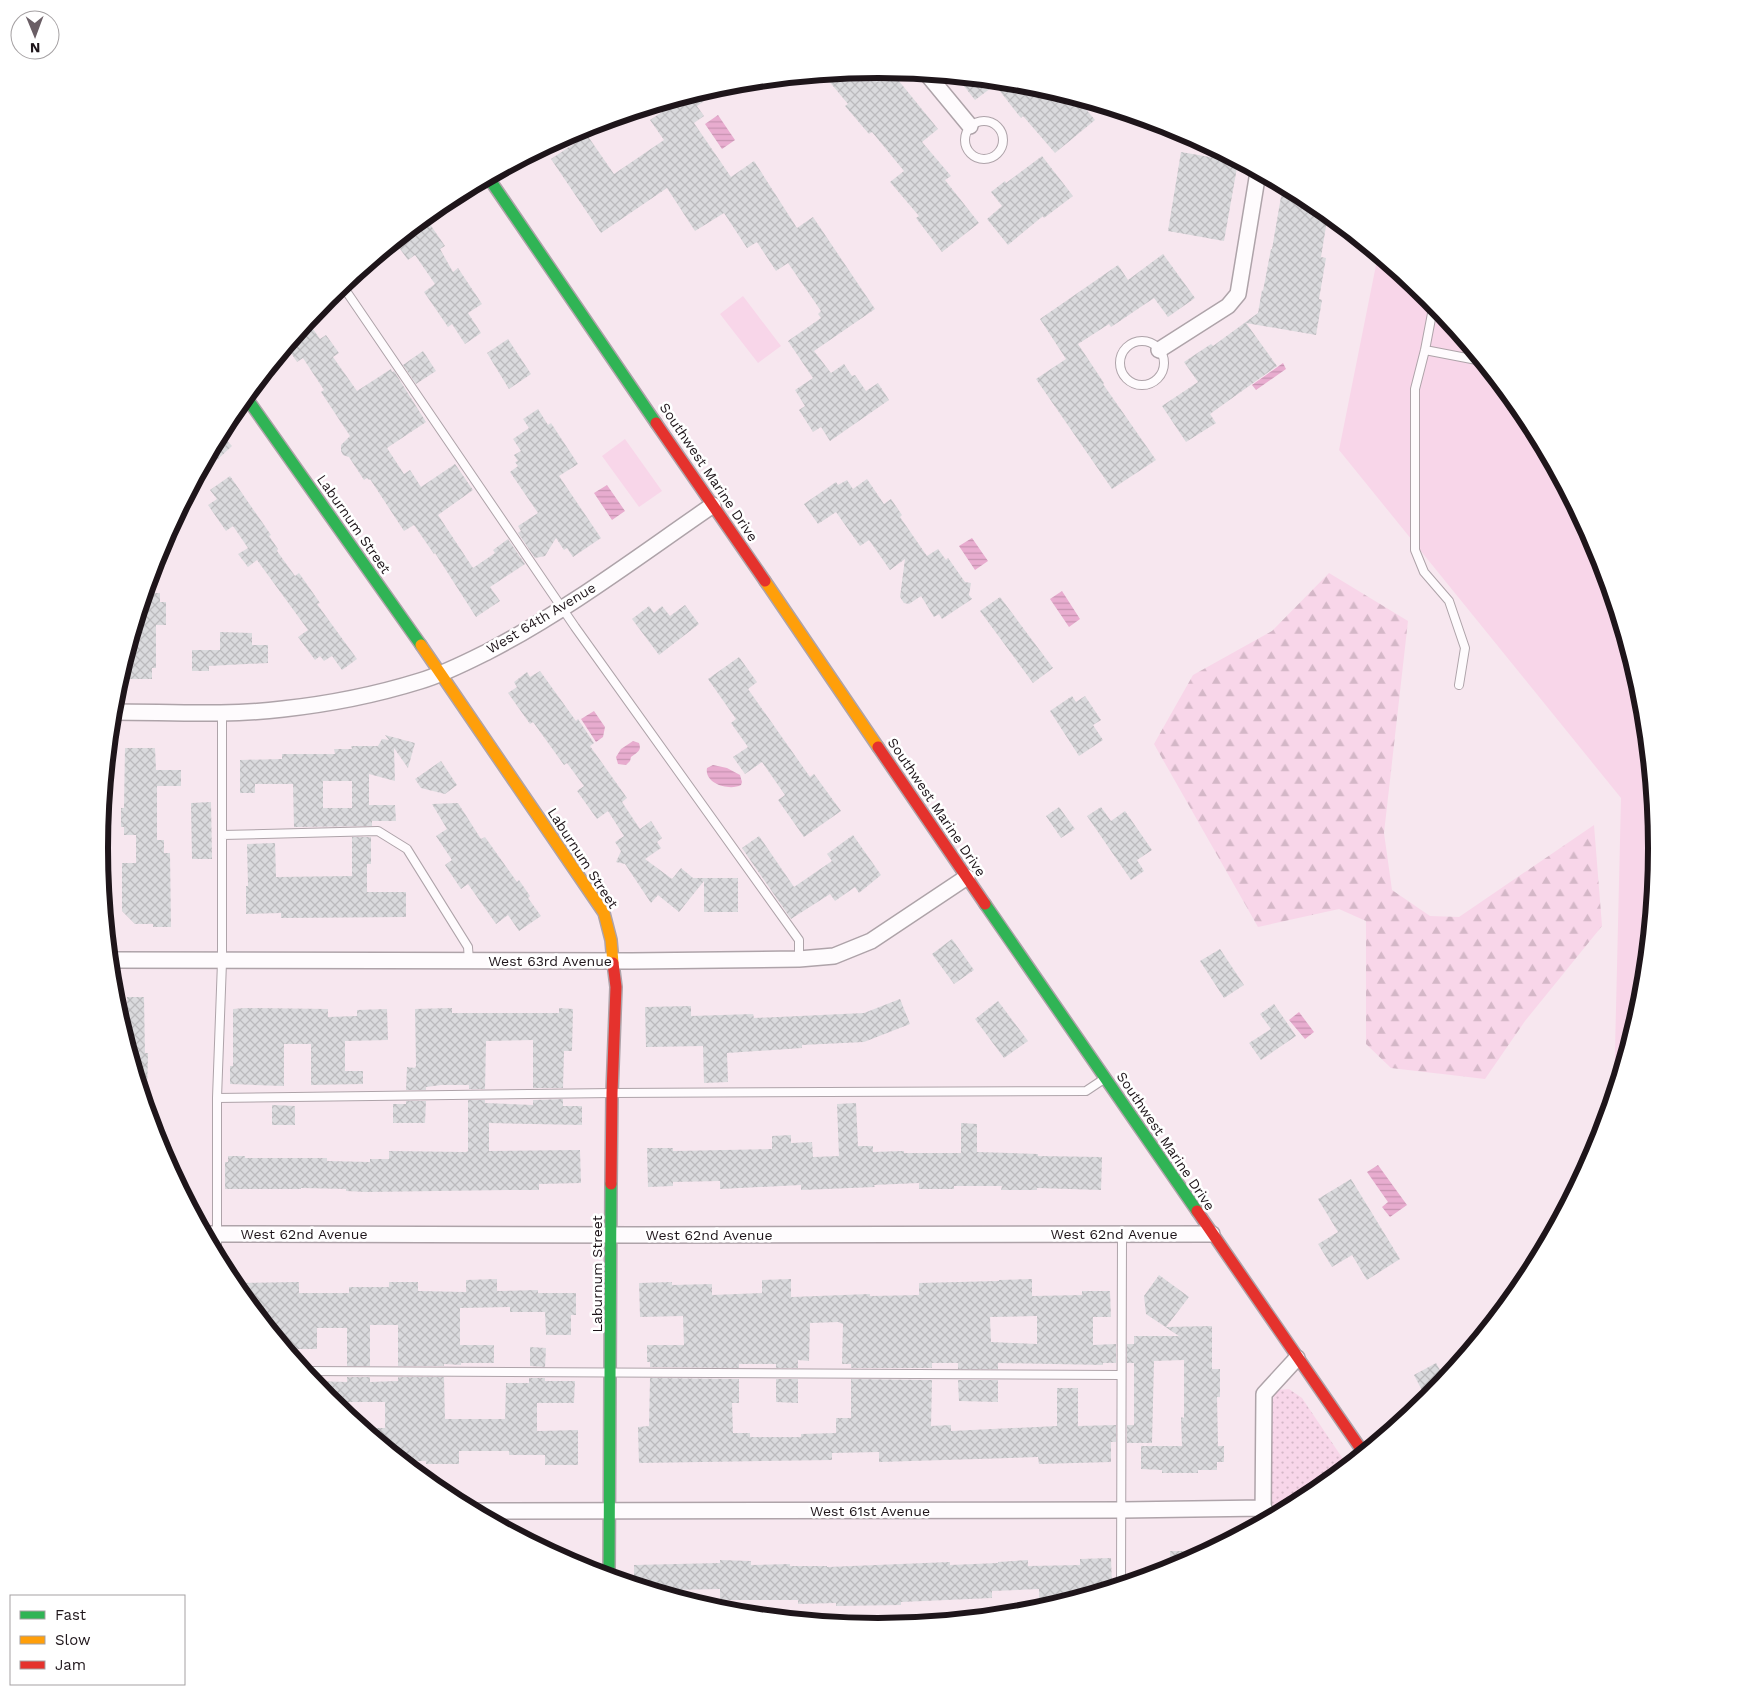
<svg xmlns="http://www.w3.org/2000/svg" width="1757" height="1695" font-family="'Work Sans',sans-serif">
  <defs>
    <pattern id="forest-firs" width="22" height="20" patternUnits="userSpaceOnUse" patternTransform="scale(1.25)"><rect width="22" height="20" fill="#f8d6e9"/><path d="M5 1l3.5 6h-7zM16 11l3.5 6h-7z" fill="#d4b7c7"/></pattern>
    <pattern id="park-dots" width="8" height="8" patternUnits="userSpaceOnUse" patternTransform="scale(1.25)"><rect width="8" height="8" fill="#f8d6e9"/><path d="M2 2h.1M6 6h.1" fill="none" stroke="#d4b7c7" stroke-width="1.8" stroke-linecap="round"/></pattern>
    <pattern id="water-rules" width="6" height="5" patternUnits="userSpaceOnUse" patternTransform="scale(1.25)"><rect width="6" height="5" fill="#e8accf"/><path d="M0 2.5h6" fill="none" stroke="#c793b1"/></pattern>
    <pattern id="building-cross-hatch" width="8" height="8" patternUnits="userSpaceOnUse" patternTransform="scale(1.25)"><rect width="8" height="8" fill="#dadadd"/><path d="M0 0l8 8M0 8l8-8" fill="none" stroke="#bbbabd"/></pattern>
  </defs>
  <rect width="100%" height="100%" fill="#f7e7ef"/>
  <path fill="#f8d6e9" d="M1378 255 1429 297 1526 415 1598 550 1642 696 1657 848 1642 1000 1614 1092 1621 798 1339 450Z
    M743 296 781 346 758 363 720 314Z
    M625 439 662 491 639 507 602 456Z"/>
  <path fill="url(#forest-firs)" d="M1329 573 1408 621 1384 833 1392 890 1430 916 1459 917 1594 825 1602 926 1525 1021 1485 1079 1391 1068 1366 1044V921L1339 909 1258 927 1154 744 1193 675 1272 631Z"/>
  <path fill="url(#park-dots)" d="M1289 1389 1302 1398 1347 1465 1311 1495 1271 1517 1272 1401 1277 1390Z"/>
  <path fill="url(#water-rules)" d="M718 115 735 140 722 149 705 124Z
    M1283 363 1286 369 1256 390 1252 385Z
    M607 485 625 511 612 520 594 493Z
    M972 538 988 561 975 570 959 546Z
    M1062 591 1080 619 1069 627 1050 599Z
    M594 711 605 727 603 737 596 742 581 719Z
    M633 741 639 743C642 751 637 752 631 757L630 761 626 765 618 764 616 757 621 749Z
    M713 765 727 768 740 775 742 782 741 785C730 791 704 784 707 768Z
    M1299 1012 1314 1032 1305 1039 1289 1020Z
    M1378 1165 1407 1205 1390 1217 1382 1207 1388 1202 1367 1172Z"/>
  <path fill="url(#building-cross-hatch)" fill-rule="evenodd" d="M879 69 890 70 938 129 922 142 951 176 945 180 979 223 942 252 916 218 919 216 890 182 904 171 872 132 869 134 845 106 848 104 823 74Z
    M956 76 1031 84 1076 97 1095 120 1055 153 1023 116 1021 118 995 85 975 100Z
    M723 85 724 87 697 106 704 116 694 123 731 177 754 161 797 228 813 217 875 309 814 351 831 373 844 364 852 376 855 375 866 391 878 383 889 400 830 441 821 427 813 432 799 410 805 406 795 390 813 378 788 341 821 318 818 314 821 311 788 263 776 271 757 242 747 248 724 213 695 231 667 188 601 233 551 159 587 135 614 174 664 140 650 120 671 106 668 102Z
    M1181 152 1238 162 1224 241 1168 231Z
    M1042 156 1073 196 1044 218 1043 216 1008 245 987 219 1002 206 991 192 1005 181 1006 183Z
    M1283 185 1311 200 1328 214 1321 257 1326 258 1319 299 1322 300 1316 335 1246 323 1277 366 1210 414 1216 423 1186 442 1162 406 1198 382 1184 362 1211 344 1213 346 1258 313 1262 290 1263 291 1271 249H1272Z
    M425 217 445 246 440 249 453 272 458 268 482 304 468 313 481 333 465 344 452 324 448 327 424 292 435 284 415 255 408 260 395 242Z
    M1163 254 1195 298 1168 317 1154 298 1111 327 1109 324 1078 344 1104 383 1103 384 1156 460 1112 489 1036 379 1066 359 1040 319 1118 265 1128 280Z
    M304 326 306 329 311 326 320 339 326 335 339 353 333 357 357 391 391 369 392 372 394 371 426 422 387 448 404 474 410 470 421 487 455 464 473 490 438 515 473 568 495 553 493 550 508 539 525 564 490 587 500 601 476 617 435 553 434 554 414 525 404 531 370 479 369 480 367 478 364 480 349 457 343 455 341 451V445L350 436 321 392 324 390 303 358 297 362 287 347Z
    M508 339 531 374 509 389 487 353Z
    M423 351 436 371 416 384 403 365Z
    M538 409 548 425 551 423 578 464 559 476 601 538 573 557 567 548 564 550 556 538 545 556 535 558 518 533 521 531 518 526 538 513 510 472 518 466 515 462 518 461 514 455 521 451 513 439 529 428 523 419Z
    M221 434 232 446 203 473 201 471Z
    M230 476 271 535 269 536 278 549 277 551 295 576 299 573 320 603 317 604 357 659 342 670 332 656 324 661 320 656 315 660 298 637 308 630 257 560 248 567 238 554 248 548 233 526 226 531 208 505 217 499 210 490Z
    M867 479 884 504 891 499 902 515 900 517 927 556 938 549 946 560 948 558 965 582 971 583 969 595 972 599 942 619 939 614 934 617 921 596 909 604 904 603 900 597 905 559 890 570 869 540 860 546 836 512 818 524 804 504 836 482 838 485 847 480 853 489Z
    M146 593H160V602H166V625H156V668H152V679H129V671H124L125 663 126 658H129L130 647Z
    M1000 597 1053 668 1033 683 980 611Z
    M685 605 699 624 659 655 632 619 649 606 654 613 662 606 670 616Z
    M220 632 252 633V645H268V663L209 666V671H192V650H220Z
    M739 657 757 682 748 689 810 777 814 774 841 811 804 837 778 800 785 795 762 762 745 774 733 757 748 747 731 723 736 719 708 679Z
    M540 671 576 721 578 719 594 743 590 746 627 798 622 802 640 829 651 821 662 838 657 842 661 848 645 859 672 879 681 868 693 878H738V912H704V881L679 912 658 895 651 903 625 864 616 862 621 851 615 842 624 836 608 811 597 819 577 791 584 786 567 763 564 765 533 722 530 724 508 693 517 687 514 682 527 672 530 677Z
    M1072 696 1076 702 1085 696 1101 720 1093 725 1103 740 1079 756 1050 711Z
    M385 735 415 743 408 768 394 748 395 781 369 774V805H395L396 821H372V826L294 827 293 784H255V793H240V760L282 759V754H335L334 749H352L351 746H378L382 739 389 740ZM323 781H352V808H323Z
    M125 748H155L156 770H181V786H157V840H164V853H170L171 927H153V924H135L122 911V863H136V835H124V827H121V808H124Z
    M441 761 457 785 445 794 421 788 415 779Z
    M211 802 212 859H192L191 803Z
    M458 803 481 839 485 837 517 882 519 880 530 896 528 898 541 916 519 931 508 915 496 924 468 884 461 889 445 865 452 860 436 836 447 829 432 804Z
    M1059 807 1075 829 1061 838 1046 816Z
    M1101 807 1111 821 1125 811 1152 850 1137 860 1144 871 1131 880 1087 816Z
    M853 835 881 875 859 893 855 887 835 901 830 894 791 919 742 848 759 836 794 887 832 861 827 854Z
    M352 837H371V864H367V892H406V917L281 918V913L246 914V886H248L247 844 275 843 276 877 352 876Z
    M952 939 974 970 954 984 932 954Z
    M1220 949 1244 985 1224 998 1200 961Z
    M127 997H144L145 1053H148L147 1096H144L128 1043Z
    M900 999 910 1024 864 1042 802 1045V1048L727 1053 728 1082 704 1083 703 1046 646 1047 645 1007 691 1006V1016L753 1014 754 1018 864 1013Z
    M998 1001 1028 1041 1004 1058 975 1019Z
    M1274 1004 1296 1036 1261 1060 1249 1043 1271 1029 1260 1014Z
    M245 1008 328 1009V1017L357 1016V1010L387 1009 388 1040 345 1041V1071H363V1084L311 1085V1044H284V1086L230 1084V1066H233V1009Z
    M452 1008V1013H559V1008L573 1009 572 1051H564L563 1088H533V1040L486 1041 485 1089H469V1085H441L426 1087V1090H406L407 1067 415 1068 416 1066 415 1009Z
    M563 1099V1106H582V1125L489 1123V1151L580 1150 581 1183 539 1184V1190H508L366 1192 346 1191V1189L301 1188V1189H225V1162H228V1156H245V1158H327V1161L370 1162V1159H389V1151L466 1152 468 1151V1100H485V1103L533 1105V1100Z
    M406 1101H426L425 1123H393V1104H406Z
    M856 1103 858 1146H873V1152L904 1151V1153H961V1123L977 1124V1152L1038 1154V1156L1102 1157 1101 1190 1037 1188V1190H1001L1002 1186H954V1189H919V1183L874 1185 875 1187 801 1190V1185L720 1189V1181L673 1182V1186L648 1187 647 1148H673V1151L772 1149V1136L791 1135V1143L812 1142 813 1157 839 1156 837 1104Z
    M272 1105 295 1106V1125H272Z
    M1351 1179 1400 1259 1367 1280 1352 1255 1332 1267 1318 1244 1338 1232 1318 1199Z
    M1159 1275 1189 1297 1166 1327 1212 1326V1369H1220V1397H1217L1218 1446H1224V1462H1217V1470H1198V1473H1162V1470L1141 1469V1446H1182L1181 1417 1184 1418V1360L1154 1361 1152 1443H1127V1425H1134V1363H1127V1344H1134V1336H1179L1146 1314 1144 1296Z
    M497 1279V1291L538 1290V1293H576V1315H571V1335H546L545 1312H510V1307L460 1308V1345H494V1363H461V1365L444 1364V1366H398V1325H370V1366H347V1328H317V1349H287L234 1283 299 1282V1293H349V1287H389V1282H418V1291L466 1292V1280Z
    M791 1279V1297L870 1294V1296L919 1295V1283L999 1281V1280L1032 1279V1296L1082 1295V1291H1110L1111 1317H1093V1345L1116 1344V1363H1103V1365L998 1363V1369H958V1363H932V1368H851V1364H842L843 1324 838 1322 810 1323 809 1361 798 1360V1368H776V1364H739V1368L650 1367V1362H647V1345H684L683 1316 640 1317 639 1283 672 1282V1285L712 1284V1295L762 1293V1280ZM1037 1316V1344L991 1342 990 1317Z
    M530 1347 546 1348 545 1367 530 1366Z
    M1436 1363 1445 1379 1427 1400 1414 1375Z
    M347 1377H370V1382L398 1381V1377H444L445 1419H505L506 1383H529V1378H545V1381H575L574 1403H537V1431L578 1430V1465H545V1455H509V1451H459V1464H426V1461H404L364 1428H385V1402H333L314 1381 347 1382Z
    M650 1378 739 1379V1403H732L733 1433H750V1437H801V1434L836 1433V1418H851V1379L932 1380 931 1426 951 1425V1431L1057 1426V1388H1078V1426L1116 1425V1442H1111V1462L1039 1464 1038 1457 879 1462V1452L832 1453V1460L639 1463 638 1427 649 1426Z
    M776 1379H798V1403L776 1402Z
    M958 1380H998V1402L959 1401Z
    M1170 1551H1207L1170 1569Z
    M1111 1558 1112 1587 1049 1606H1039V1589L992 1591V1598L901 1602V1605L836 1606V1603L798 1604V1600H720V1589L670 1590 671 1594 634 1583V1565L720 1563V1560L751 1561V1565L790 1564V1566H827V1567L950 1562V1565L998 1563V1562L1028 1560V1566L1080 1565V1559Z"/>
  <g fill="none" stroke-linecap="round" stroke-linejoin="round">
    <defs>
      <path id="lane" d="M965 140a19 19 0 1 1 38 0a19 19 0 1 1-38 0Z
        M342 285 575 627 799 940V959
        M1434 303 1425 350 1415 389V550L1424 572 1449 601 1465 648 1459 685
        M1120 363a22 22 0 1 1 44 0a22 22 0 1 1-44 0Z
        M1425 350 1482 361
        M222 835 378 831 407 849 468 947 469 961
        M217 1098 612 1093 1086 1091 1104 1079
        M217 1254V1098L222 962V713
        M305 1371 1121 1375
        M1121 1584 1122 1234"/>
      <path id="street" d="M927 74 970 126
        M1159 350 1228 306 1238 294 1258 172
        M113 712C169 712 227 716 283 709 329 704 375 695 420 681 444 674 467 662 489 651 568 610 640 555 713 505
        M111 960 632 961 799 959 834 956 871 941 967 877
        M206 1234 637 1235 1212 1234
        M477 1511 1122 1510 1264 1508
        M1263 1520 1264 1394 1297 1358"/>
      <path id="fast" d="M488 177 656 423
        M246 397 421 645
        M985 904 1197 1211
        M609 1576 611 1184"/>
      <path id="slow" d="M765 581 878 747
        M421 645 604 913 611 940 613 963"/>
      <path id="jam" d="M656 423 765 581
        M878 747 985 904
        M611 1184 612 1093 616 987 613 963
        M1197 1211 1363 1452"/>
    </defs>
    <use href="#lane" stroke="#aea3a9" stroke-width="10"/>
    <use href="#street" stroke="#aea3a9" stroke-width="18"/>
    <use href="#fast" stroke="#aea3a9" stroke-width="14"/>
    <use href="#slow" stroke="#aea3a9" stroke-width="14"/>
    <use href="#jam" stroke="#aea3a9" stroke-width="14"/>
    <use href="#lane" stroke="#fefbfd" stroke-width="8"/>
    <use href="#street" stroke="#fefbfd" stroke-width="15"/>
    <use href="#fast" stroke="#30b455" stroke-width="11"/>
    <use href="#slow" stroke="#ff9f0a" stroke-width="11"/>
    <use href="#jam" stroke="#e5322d" stroke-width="11"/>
  </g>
  <g text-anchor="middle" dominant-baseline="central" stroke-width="5" stroke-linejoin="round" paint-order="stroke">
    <g font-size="14" fill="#1e151a" stroke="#fff">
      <text transform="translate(709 472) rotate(56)">Southwest Marine Drive</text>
      <text transform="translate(354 524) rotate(55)">Laburnum Street</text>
      <text transform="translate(541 618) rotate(-31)">West 64th Avenue</text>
      <text transform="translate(937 807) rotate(56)">Southwest Marine Drive</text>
      <text transform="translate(583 858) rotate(57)">Laburnum Street</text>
      <text x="550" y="961">West 63rd Avenue</text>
      <text transform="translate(1166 1141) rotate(56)">Southwest Marine Drive</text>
      <text x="304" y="1234">West 62nd Avenue</text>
      <text x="1114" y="1234">West 62nd Avenue</text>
      <text x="709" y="1235">West 62nd Avenue</text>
      <text transform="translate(597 1274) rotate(-90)">Laburnum Street</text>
      <text x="870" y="1511">West 61st Avenue</text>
    </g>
  </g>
  <path d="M0 0H1757V1695H0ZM108 848a770 770 0 1 1 1540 0a770 770 0 1 1-1540 0Z" fill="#fff" fill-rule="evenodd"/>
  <path fill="none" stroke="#1e151a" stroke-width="6" d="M108 848a770 770 0 1 1 1540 0a770 770 0 1 1-1540 0Z"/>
  <rect x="10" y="1595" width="175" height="90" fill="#ffffff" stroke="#a5a1a3"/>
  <rect x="20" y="1611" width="25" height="8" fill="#30b455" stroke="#a5a1a3"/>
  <text x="55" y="1620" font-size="15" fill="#1e151a">Fast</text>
  <rect x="20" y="1636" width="25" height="8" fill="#ff9f0a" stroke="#a5a1a3"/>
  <text x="55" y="1645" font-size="15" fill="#1e151a">Slow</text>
  <rect x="20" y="1661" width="25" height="8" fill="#e5322d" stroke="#a5a1a3"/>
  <text x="55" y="1670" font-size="15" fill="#1e151a">Jam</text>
  <g transform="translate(35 35) rotate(179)"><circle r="24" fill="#ffffff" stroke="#a5a1a3"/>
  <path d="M0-4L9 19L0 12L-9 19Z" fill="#6a5e65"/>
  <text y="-8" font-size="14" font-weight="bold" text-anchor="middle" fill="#1e151a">N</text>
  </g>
</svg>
